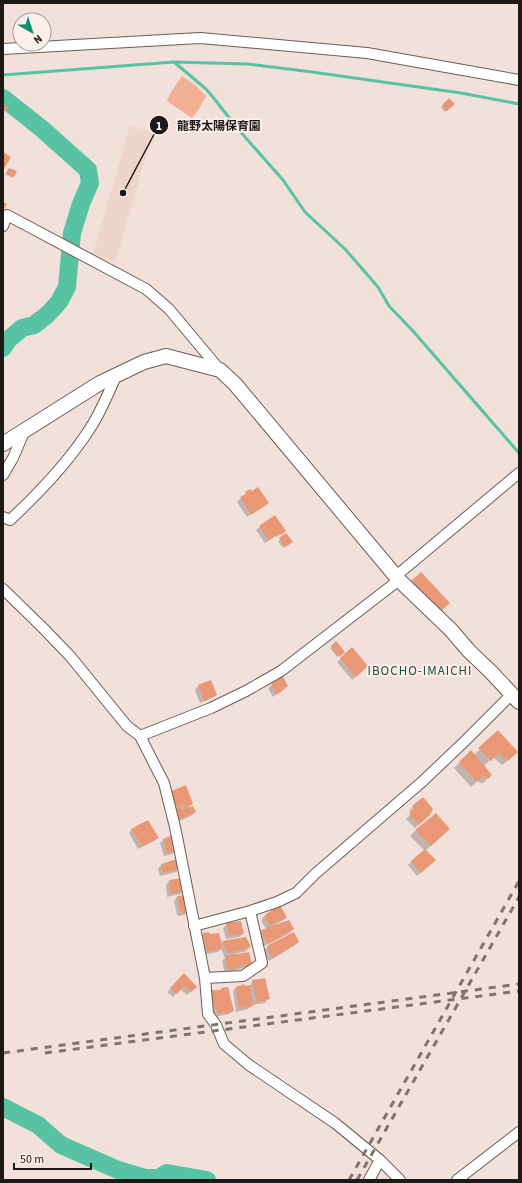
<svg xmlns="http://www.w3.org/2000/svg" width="522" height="1183" font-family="'Source Sans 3','Noto Sans JP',sans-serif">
  <rect width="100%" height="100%" fill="#f2e1db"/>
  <path fill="#eed5cc" d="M130 126 153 132 115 263 93 253Z"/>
  <path fill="#f1b096" d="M182 76 196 86 206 96 199 109 192 118 167 101 171 92Z"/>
  <path fill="#0003" d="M449 100 453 104 445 112 441 107Z
    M9 169 16 172 12 178 5 174Z
    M246 493 268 503 247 517 237 502Z
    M274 516 281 534 277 537 276 536 265 543 256 530Z
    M286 534 290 543 283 548 278 541Z
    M336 643 344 652 337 657 330 648Z
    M352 649 364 670 352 680 337 662Z
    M210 681 216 695 212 698 200 703 195 690 198 686Z
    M272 685 283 689 273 697 268 688Z
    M498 732 511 758 502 765 493 757 484 766 491 775 482 784 478 781 471 787 454 768 471 752 474 755Z
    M185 787 192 804 186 810 195 812 191 816 174 823 172 814 177 808 173 810 168 795Z
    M423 798 425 818 415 828 406 819 411 814 409 811Z
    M132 829 158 838 154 841 138 849 129 833Z
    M416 830 444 834 425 851 431 863 417 876 408 865 425 851 410 836Z
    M163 840 176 850 173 854 164 856 160 843Z
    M177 860 179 869 176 872 160 876 158 869 161 865Z
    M169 881 184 891 180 894 167 897 166 885Z
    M185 896 188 912 184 915 179 916 177 915 174 901 177 897Z
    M266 915 286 918 282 921 276 924V926L293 929 290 933 264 946 258 934 262 931 267 929 262 923V918Z
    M227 924 243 934 239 937 226 939 223 928Z
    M209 933 221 944 223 942 250 947 246 951 235 954 236 955 251 964 247 967 225 973 222 961 225 958 221 949 218 952 203 955 199 937 203 934Z
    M298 942 294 946 269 961 266 956 265 950 268 946Z
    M184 975 196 987 187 995 180 989 173 997 167 992Z
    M253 981 268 999 265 1003 253 1005 248 1009 236 1012 233 991 236 987 249 986Z
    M222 989 233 1011 229 1014 215 1017 210 1009 211 991H219Z"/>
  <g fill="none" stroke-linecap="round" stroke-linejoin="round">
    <path stroke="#57c3a3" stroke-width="3" d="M174 62 247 64 312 72 461 93 519 104
      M3 75 174 62 206 89 212 96 238 129 283 180 305 212 345 249 378 287 389 306 413 331 519 453"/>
    <path stroke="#57c3a3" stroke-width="18" d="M3 98 41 128 88 170 90 183 81 204 72 233 67 287 59 302 47 315 34 325 22 328 8 340 3 348
      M3 1107 38 1125 61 1145 118 1170 145 1178H159L167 1173 207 1180"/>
  </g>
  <path fill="#ea9775" d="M449 98 455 104 447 111 442 105Z
    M3 104 8 107 5 111 3 109Z
    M3 152 11 157 3 171Z
    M9 168 17 171 14 177 6 173Z
    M3 202 7 204 3 211Z
    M258 487 269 503 251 515 240 497 246 494 245 492 250 489 252 491Z
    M275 515 286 531 281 535 280 533 269 540 259 526Z
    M286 533 293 542 285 547 279 538Z
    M421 572 450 603 440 612 411 581Z
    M336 641 345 652 339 657 331 646Z
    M352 647 368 666 356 677 340 658Z
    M282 675 288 686 277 695 271 684Z
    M211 680 217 695 204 701 198 685Z
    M498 730 518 752 508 761 499 753 491 761 478 748Z
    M471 750 492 775 488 779 484 776 477 782 459 762Z
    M186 785 193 804 185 808 183 804 176 807 171 791Z
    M423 797 433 809 430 815 419 825 409 814 414 810 412 806Z
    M193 806 196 812 178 820 175 809 181 807 182 810Z
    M436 813 450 829 431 846 415 830Z
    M148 820 159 838 142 846 131 829Z
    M173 835 177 851 167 853 163 839Z
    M425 849 436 860 421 873 411 861Z
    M177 859 180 869 163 873 161 864Z
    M183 878 185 891 171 894 169 880Z
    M186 895 189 912 183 913 180 911 177 896Z
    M280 905 287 918 270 925 265 919 266 914Z
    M289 920 294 929 268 944 262 934 261 930Z
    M241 921 244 934 229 936 226 923Z
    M209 932 210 934 219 933 223 948 207 952 203 933Z
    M294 932 299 942 273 958 269 953 268 945Z
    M246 937 251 947 228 953 222 941Z
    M249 952 252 964 228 970 225 956Z
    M184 973 197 987 191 992 184 986 177 994 170 988Z
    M265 978 270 999 257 1003 252 980Z
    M244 984 245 986 250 985 253 1006 239 1008 236 987Z
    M228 987 234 1011 219 1014 213 1005 211 990H221V988Z"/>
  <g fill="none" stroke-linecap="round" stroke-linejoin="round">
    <defs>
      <path id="street" d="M3 49 200 38 367 53 519 80
        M3 226 7 215 146 289 169 309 220 370
        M3 475 13 458 24 432
        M3 517 10 520C39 493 67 464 89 430 100 414 108 394 116 376
        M396 576 519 473
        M3 589 43 628 70 656 127 726 140 736 164 783 175 827 205 978 208 1014 216 1025 224 1044 249 1065 335 1123 380 1160 400 1180
        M140 736 211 708 246 691 281 671 399 580
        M194 926 250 911 277 902 296 893 315 874 423 781 467 739 512 694
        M205 978 243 976 262 963 250 911
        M369 1180 380 1160
        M457 1180 519 1132"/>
      <path id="secondary" d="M3 444 100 383 144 362 166 356 220 370 235 384 399 580 451 630 469 651 491 672 519 702"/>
    </defs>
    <use href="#street" stroke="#6b5d57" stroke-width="12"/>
    <use href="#secondary" stroke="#6b5d57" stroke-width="16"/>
    <use href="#street" stroke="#fff" stroke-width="10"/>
    <use href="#secondary" stroke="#fff" stroke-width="14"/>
    <path stroke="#7f7470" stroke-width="3" stroke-dasharray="7 7" stroke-linecap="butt" d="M3 1053 519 984
      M45 1053 519 991
      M349 1180 519 881
      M357 1180 519 897"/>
  </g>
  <g text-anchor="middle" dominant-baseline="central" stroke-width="4" stroke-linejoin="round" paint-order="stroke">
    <g font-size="13" letter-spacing="1" fill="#1f5142" stroke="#fdefea">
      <text x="420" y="671">IBOCHO-IMAICHI</text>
    </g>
  </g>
  <path fill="none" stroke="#1e1816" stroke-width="1.5" d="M123 193L159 125"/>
  <g fill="#1e1816" stroke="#fdefea" stroke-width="1.5">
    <circle cx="123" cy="193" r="4"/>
    <circle cx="159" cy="125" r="10"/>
  </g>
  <g font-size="12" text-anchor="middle" font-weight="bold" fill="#fff">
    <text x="159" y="130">1</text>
  </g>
  <g font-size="12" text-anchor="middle" font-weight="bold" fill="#1e1816" stroke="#fdefea" stroke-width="4" stroke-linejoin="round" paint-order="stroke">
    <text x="219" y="130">龍野太陽保育園</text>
  </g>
  <rect width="522" height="1183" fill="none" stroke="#1e1816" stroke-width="8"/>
  <g transform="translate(32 32) rotate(141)"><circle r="19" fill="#fdefea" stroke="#a49995"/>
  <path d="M0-3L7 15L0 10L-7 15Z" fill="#0f8b6e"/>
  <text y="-6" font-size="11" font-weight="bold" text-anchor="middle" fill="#1e1816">N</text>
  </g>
  <path d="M14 1163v6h77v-6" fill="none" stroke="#1e1816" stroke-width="2"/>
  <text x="20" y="1163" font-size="12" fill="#1e1816" stroke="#fdefea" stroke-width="3" paint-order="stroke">50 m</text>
</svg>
